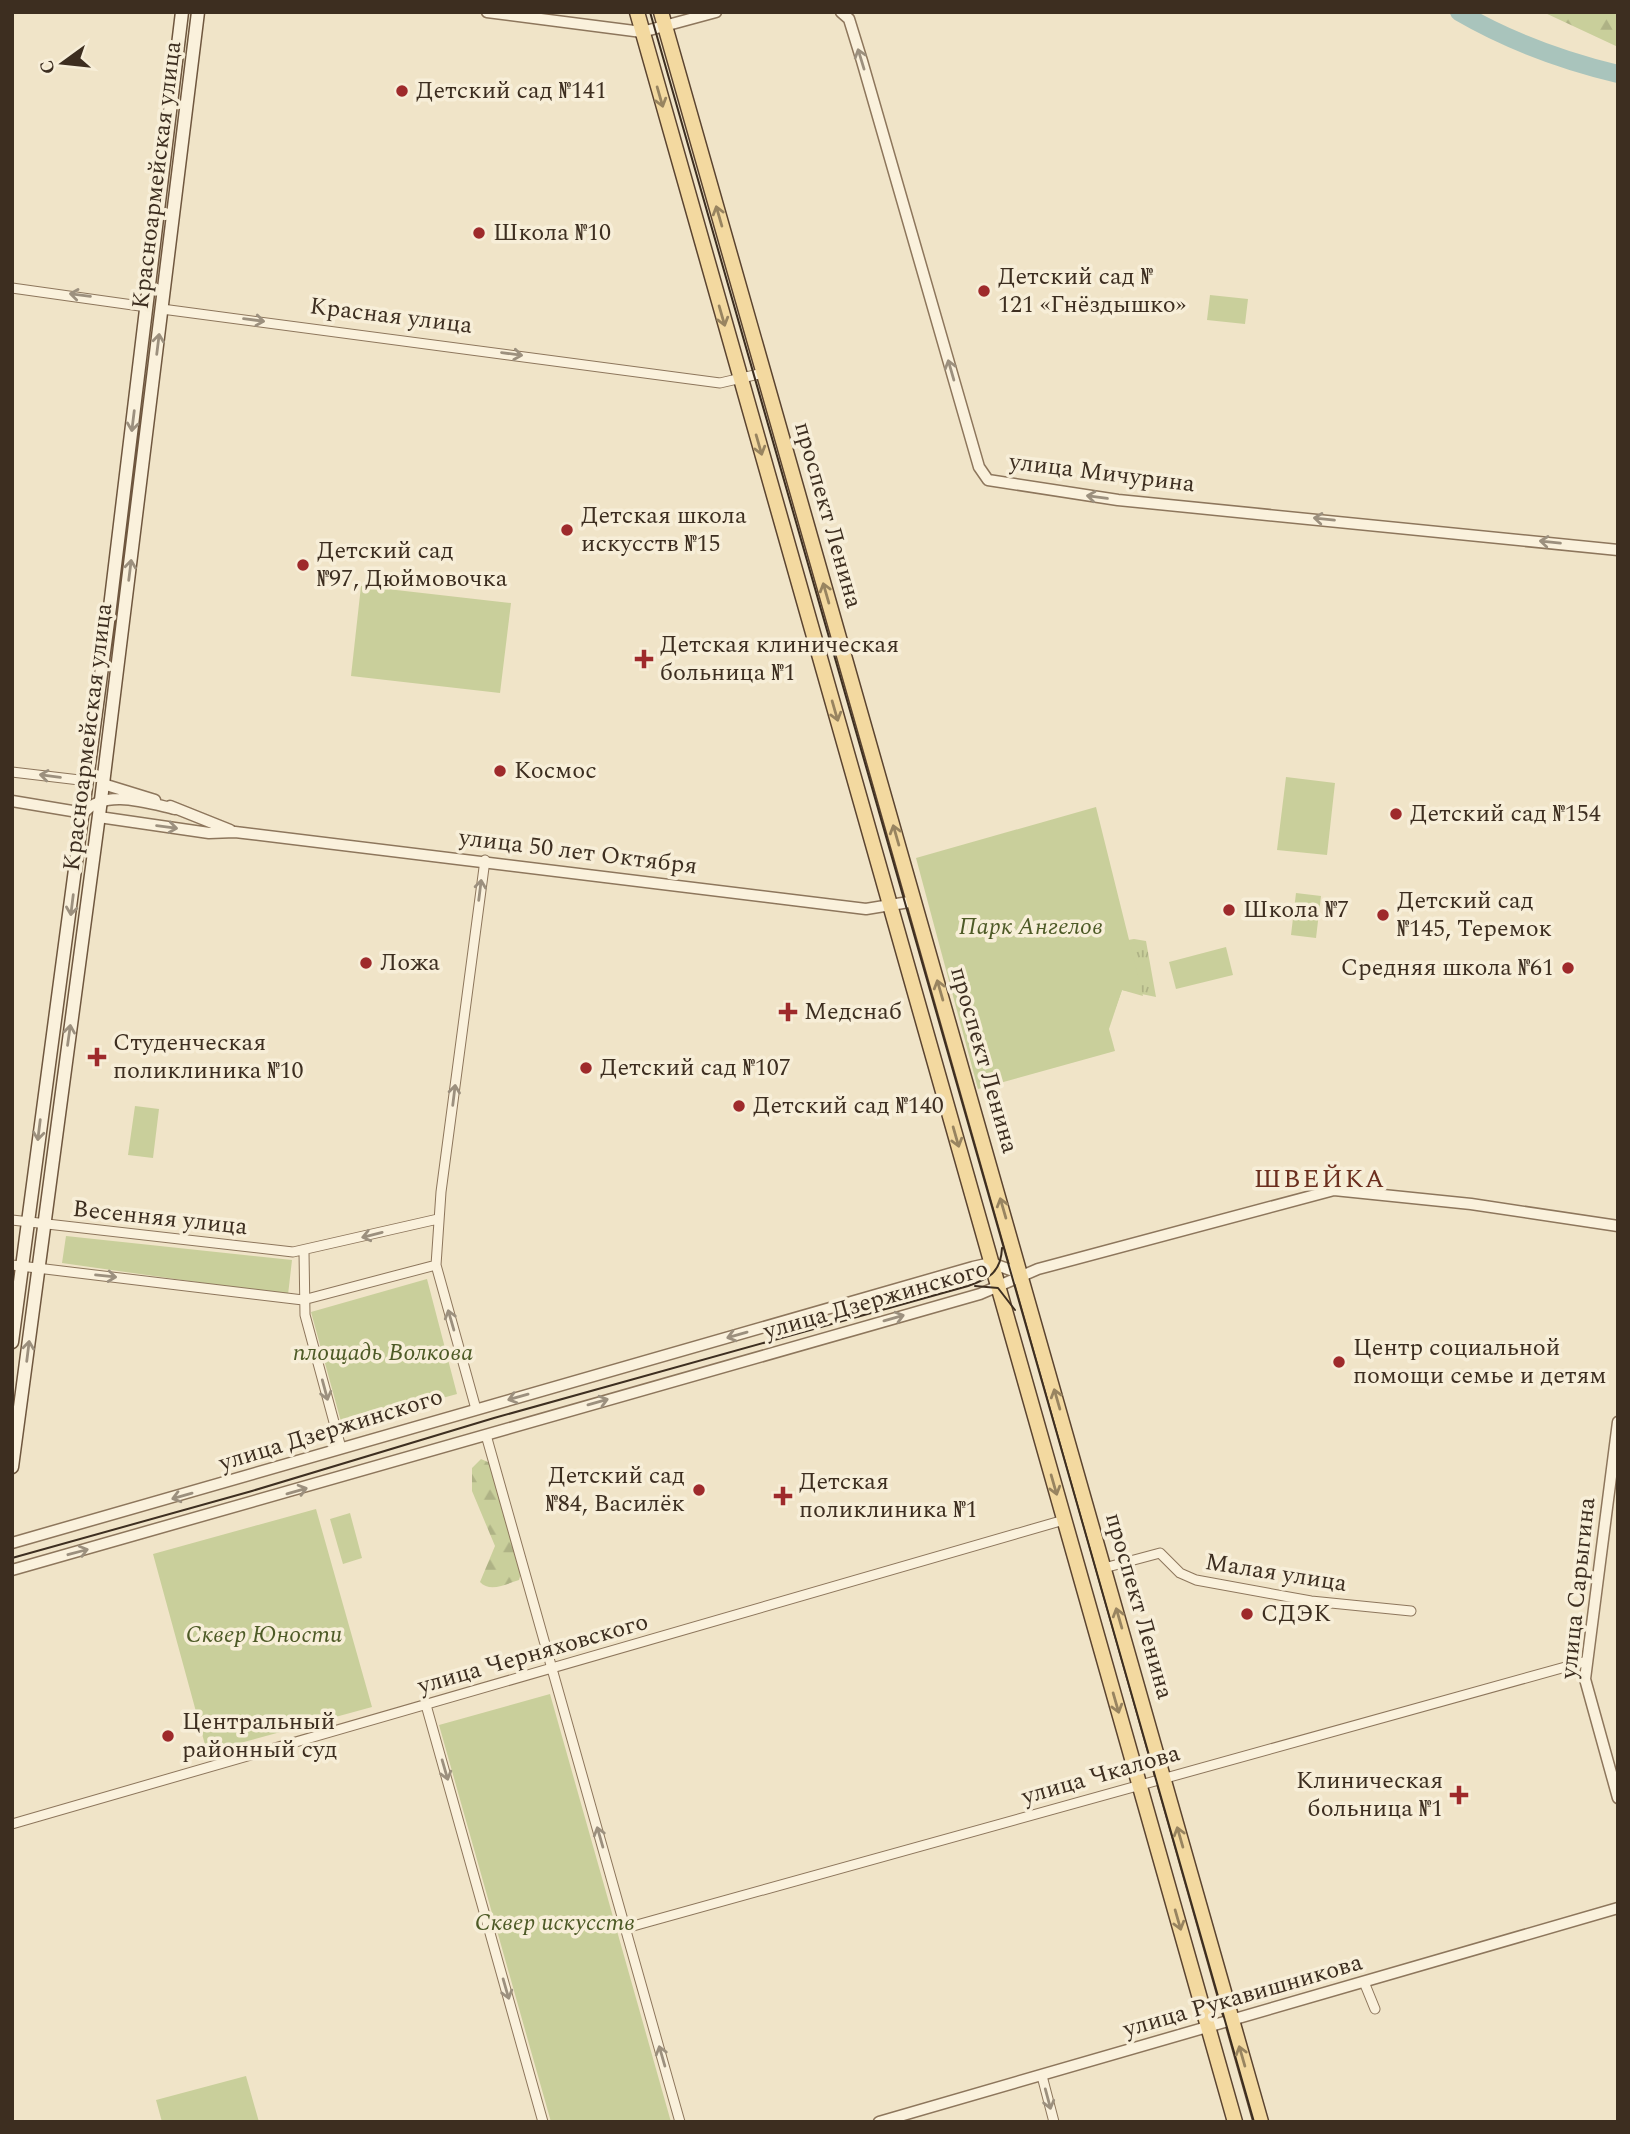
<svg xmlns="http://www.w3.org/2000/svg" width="1630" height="2134" font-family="Spectral,serif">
  <defs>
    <pattern id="grass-tufts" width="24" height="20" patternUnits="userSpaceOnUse" patternTransform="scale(1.75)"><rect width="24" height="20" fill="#c9cf9b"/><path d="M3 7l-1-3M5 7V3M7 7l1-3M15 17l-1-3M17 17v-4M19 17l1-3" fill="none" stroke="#aeb285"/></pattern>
    <pattern id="forest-firs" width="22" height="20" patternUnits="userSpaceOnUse" patternTransform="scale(1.75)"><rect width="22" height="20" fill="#c9cf9b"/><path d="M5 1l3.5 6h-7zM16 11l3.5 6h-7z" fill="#aeb285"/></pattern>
  </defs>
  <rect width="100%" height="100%" fill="#f0e4c8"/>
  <path fill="url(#grass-tufts)" d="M1134 939 1146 941 1156 997 1122 990 1114 1012 1111 943Z"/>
  <path fill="url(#forest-firs)" d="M1543 12H1618V47Z
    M481 1459 490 1463 521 1573 519 1580C506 1584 490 1593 480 1582L495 1546 472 1491V1468Z"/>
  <path fill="#c9cf9b" d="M1210 295 1248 299 1245 324 1207 320Z
    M361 586 511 603 500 693 351 676Z
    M1286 777 1335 783 1327 855 1277 850Z
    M1096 807 1143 996 1122 990 1109 1029 1115 1051 978 1089 916 858Z
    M1296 893 1321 896 1316 938 1291 935Z
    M1226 947 1233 975 1176 989 1169 962Z
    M135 1106 159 1109 153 1158 128 1155Z
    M66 1236 292 1260 288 1295 62 1263Z
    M427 1279 457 1394 365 1419 343 1429 311 1312Z
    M316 1509 372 1707 207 1752 153 1554Z
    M350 1513 362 1558 343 1564 330 1519Z
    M550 1694 671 2122H551L439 1725Z
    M246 2076 259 2122H162L156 2100Z"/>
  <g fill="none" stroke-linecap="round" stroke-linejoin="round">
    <path stroke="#a9c4bc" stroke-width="18" d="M1459 12C1507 40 1564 61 1618 74"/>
    <defs>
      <path id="minor" d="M12 288 147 307
        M162 309 720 383 763 373
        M12 772 88 781
        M12 1220 293 1252 438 1219
        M304 1252 305 1315 341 1448
        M12 1265 303 1300 436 1265
        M476 1409 436 1265 441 1192 485 860
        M486 1435 680 2122
        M1104 1568 1160 1553 1180 1573 1196 1580 1311 1601 1411 1611
        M426 1705 543 2122
        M12 1824 1064 1520
        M626 1928 1587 1661
        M1364 1982 1375 2009
        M1042 2076 1054 2122"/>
      <path id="tertiary" d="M487 12 642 32 716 12
        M841 12 849 19 862 61 979 467 988 480 1118 500 1618 550
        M103 784 155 800
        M12 801 84 813C104 788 148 803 175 809
        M170 806 230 830
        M99 817 209 833 235 832 866 909 915 901
        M1618 1422 1585 1679 1618 1798
        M12 1543 973 1267 991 1263 1022 1274
        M12 1570 980 1294 1038 1269 1334 1190 1471 1204 1618 1226
        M879 2122 1618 1908"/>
      <path id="secondary" d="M12 1342 110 607 182 12
        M12 1467 101 800 198 12"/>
      <path id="primary" d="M637 12 1235 2122
        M661 12 1261 2122"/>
    </defs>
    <use href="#minor" stroke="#8d765c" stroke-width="11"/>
    <use href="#tertiary" stroke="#8d765c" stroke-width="13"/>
    <use href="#secondary" stroke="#6f573f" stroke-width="15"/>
    <use href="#primary" stroke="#5b4430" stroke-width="17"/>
    <use href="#minor" stroke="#faf1dc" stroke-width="9"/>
    <use href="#tertiary" stroke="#faf1dc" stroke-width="10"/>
    <use href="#secondary" stroke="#faf1dc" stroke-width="12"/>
    <use href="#primary" stroke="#f3d9a0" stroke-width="14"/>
    <path stroke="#3d2e20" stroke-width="2" d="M650 12 1254 2122
      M975 1286 998 1288 1015 1310
      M12 1558 252 1491 494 1418 968 1286C988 1279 1001 1273 1002 1248"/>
  </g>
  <defs><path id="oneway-shaft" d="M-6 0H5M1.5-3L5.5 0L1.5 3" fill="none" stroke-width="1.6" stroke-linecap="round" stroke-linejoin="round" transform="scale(1.75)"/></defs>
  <g stroke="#9c907e">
    <use href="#oneway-shaft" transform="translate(861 59) rotate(-107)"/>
    <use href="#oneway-shaft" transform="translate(80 295) rotate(-173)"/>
    <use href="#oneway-shaft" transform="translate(254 320) rotate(7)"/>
    <use href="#oneway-shaft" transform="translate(158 344) rotate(-83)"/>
    <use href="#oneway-shaft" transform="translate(512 354) rotate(8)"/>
    <use href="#oneway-shaft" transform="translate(951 370) rotate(-106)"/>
    <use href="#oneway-shaft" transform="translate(133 421) rotate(97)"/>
    <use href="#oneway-shaft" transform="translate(1097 497) rotate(-172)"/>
    <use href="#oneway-shaft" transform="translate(1324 519) rotate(-174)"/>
    <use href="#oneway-shaft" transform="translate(1550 542) rotate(-174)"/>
    <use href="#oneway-shaft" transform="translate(130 570) rotate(-83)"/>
    <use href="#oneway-shaft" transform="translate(50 776) rotate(-173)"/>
    <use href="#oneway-shaft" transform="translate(167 827) rotate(7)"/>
    <use href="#oneway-shaft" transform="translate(480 890) rotate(-83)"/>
    <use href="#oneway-shaft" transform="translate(72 905) rotate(97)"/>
    <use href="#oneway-shaft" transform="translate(69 1035) rotate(-82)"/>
    <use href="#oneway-shaft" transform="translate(454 1095) rotate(-83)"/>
    <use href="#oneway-shaft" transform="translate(39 1130) rotate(97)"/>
    <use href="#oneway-shaft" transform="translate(372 1235) rotate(166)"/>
    <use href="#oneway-shaft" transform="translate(106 1276) rotate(6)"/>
    <use href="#oneway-shaft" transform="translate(894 1318) rotate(-16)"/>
    <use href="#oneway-shaft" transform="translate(451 1320) rotate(-106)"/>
    <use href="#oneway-shaft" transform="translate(737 1335) rotate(164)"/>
    <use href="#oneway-shaft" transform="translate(28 1351) rotate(-83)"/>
    <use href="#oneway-shaft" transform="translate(325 1390) rotate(75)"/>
    <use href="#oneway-shaft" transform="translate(518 1397) rotate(164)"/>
    <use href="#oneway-shaft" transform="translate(598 1402) rotate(-16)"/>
    <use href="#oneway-shaft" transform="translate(297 1491) rotate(-16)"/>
    <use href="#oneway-shaft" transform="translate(182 1496) rotate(164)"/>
    <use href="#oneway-shaft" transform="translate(78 1552) rotate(-15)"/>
    <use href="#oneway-shaft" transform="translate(445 1770) rotate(74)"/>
    <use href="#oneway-shaft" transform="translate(600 1837) rotate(-106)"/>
    <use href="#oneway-shaft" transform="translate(506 1989) rotate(74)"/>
    <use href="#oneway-shaft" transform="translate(662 2056) rotate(-106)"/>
    <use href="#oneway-shaft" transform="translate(1048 2099) rotate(75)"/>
  </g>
  <g stroke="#988460">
    <use href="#oneway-shaft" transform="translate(660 97) rotate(74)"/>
    <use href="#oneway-shaft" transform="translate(719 216) rotate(-106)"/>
    <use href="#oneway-shaft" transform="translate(722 316) rotate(74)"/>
    <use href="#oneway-shaft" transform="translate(759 445) rotate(74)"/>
    <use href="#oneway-shaft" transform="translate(826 593) rotate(-106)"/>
    <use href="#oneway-shaft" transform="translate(835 711) rotate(74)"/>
    <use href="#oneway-shaft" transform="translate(896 835) rotate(-106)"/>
    <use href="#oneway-shaft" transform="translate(940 990) rotate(-106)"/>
    <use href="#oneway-shaft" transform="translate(956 1137) rotate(74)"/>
    <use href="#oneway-shaft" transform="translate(1003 1208) rotate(-106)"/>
    <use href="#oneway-shaft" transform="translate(1057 1399) rotate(-106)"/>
    <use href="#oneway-shaft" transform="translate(1054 1485) rotate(74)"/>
    <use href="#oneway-shaft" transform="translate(1119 1618) rotate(-106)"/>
    <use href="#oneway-shaft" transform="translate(1116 1703) rotate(74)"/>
    <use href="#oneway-shaft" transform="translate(1180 1837) rotate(-106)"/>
    <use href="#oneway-shaft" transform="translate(1178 1920) rotate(74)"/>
    <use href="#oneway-shaft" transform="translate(1242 2056) rotate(-106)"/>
  </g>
  <g fill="#9e2a2b" stroke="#f7eed8" stroke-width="2.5">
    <circle cx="402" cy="91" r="7"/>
    <circle cx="479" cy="233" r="7"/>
    <circle cx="984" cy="291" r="7"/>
    <circle cx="567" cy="530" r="7"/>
    <circle cx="303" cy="565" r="7"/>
    <path d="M640.5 648.5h7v7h7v7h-7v7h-7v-7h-7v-7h7z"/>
    <circle cx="500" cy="771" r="7"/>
    <circle cx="1396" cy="814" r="7"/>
    <circle cx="1229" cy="910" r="7"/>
    <circle cx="1383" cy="915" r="7"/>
    <circle cx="366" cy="963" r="7"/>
    <circle cx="1568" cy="968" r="7"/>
    <path d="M784.5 1001.5h7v7h7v7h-7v7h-7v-7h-7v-7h7z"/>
    <path d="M93.5 1046.5h7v7h7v7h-7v7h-7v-7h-7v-7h7z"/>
    <circle cx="586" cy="1068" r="7"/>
    <circle cx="739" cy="1106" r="7"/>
    <circle cx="1339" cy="1362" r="7"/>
    <circle cx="699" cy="1490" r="7"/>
    <path d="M779.5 1485.5h7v7h7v7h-7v7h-7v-7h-7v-7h7z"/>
    <circle cx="1247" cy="1614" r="7"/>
    <circle cx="168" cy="1736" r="7"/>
    <path d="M1455.5 1784.5h7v7h7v7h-7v7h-7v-7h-7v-7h7z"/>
  </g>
  <g text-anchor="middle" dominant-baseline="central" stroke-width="7" stroke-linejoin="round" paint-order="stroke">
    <g font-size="24" fill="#3d2e20" stroke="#f7eed8" text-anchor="start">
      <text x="416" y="91">Детский сад №141</text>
      <text x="493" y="233">Школа №10</text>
      <text x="998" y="277">Детский сад №<tspan x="998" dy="28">121 «Гнёздышко»</tspan></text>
      <text x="581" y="516">Детская школа<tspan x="581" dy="28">искусств №15</tspan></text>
      <text x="317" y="551">Детский сад<tspan x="317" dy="28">№97, Дюймовочка</tspan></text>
      <text x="660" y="645">Детская клиническая<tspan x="660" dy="28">больница №1</tspan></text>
      <text x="514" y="771">Космос</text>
      <text x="1410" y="814">Детский сад №154</text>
      <text x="1397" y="901">Детский сад<tspan x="1397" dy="28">№145, Теремок</tspan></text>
      <text x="1243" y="910">Школа №7</text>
      <text x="380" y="963">Ложа</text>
      <text x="1554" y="968" text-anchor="end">Средняя школа №61</text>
      <text x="804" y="1012">Медснаб</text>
      <text x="113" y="1043">Студенческая<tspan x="113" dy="28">поликлиника №10</tspan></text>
      <text x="600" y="1068">Детский сад №107</text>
      <text x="753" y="1106">Детский сад №140</text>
      <text x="1353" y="1348">Центр социальной<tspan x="1353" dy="28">помощи семье и детям</tspan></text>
      <text x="685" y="1476" text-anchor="end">Детский сад<tspan x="685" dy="28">№84, Василёк</tspan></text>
      <text x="799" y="1482">Детская<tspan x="799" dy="28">поликлиника №1</tspan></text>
      <text x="1261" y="1614">СДЭК</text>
      <text x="182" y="1722">Центральный<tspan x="182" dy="28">районный суд</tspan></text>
      <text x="1443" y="1781" text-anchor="end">Клиническая<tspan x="1443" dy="28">больница №1</tspan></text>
    </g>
    <g font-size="24" fill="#3d2e20" stroke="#f7eed8">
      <text transform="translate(157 175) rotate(-83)">Красноармейская улица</text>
      <text transform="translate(391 316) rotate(7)">Красная улица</text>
      <text transform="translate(1102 473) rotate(7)">улица Мичурина</text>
      <text transform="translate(828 515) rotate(74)">проспект Ленина</text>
      <text transform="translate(88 737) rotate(-83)">Красноармейская улица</text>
      <text transform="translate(578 852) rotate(7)">улица 50 лет Октября</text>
      <text transform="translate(984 1060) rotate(74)">проспект Ленина</text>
      <text transform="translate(160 1218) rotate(6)">Весенняя улица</text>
      <text transform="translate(876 1300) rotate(-16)">улица Дзержинского</text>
      <text transform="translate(331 1430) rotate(-17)">улица Дзержинского</text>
      <text transform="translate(1276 1573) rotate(9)">Малая улица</text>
      <text transform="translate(1578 1588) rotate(-84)">улица Сарыгина</text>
      <text transform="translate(1139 1606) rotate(74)">проспект Ленина</text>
      <text transform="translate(533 1654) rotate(-16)">улица Черняховского</text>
      <text transform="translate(1101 1775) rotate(-16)">улица Чкалова</text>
      <text transform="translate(1243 1996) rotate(-16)">улица Рукавишникова</text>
    </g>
    <g font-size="24" font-style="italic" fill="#4d5a26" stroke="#f7eed8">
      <text x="1031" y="927">Парк Ангелов</text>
      <text x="383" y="1353">площадь Волкова</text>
      <text x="264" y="1635">Сквер Юности</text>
      <text x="555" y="1923">Сквер искусств</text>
    </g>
    <g font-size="26" letter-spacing="2" fill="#6b2e1e" stroke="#f7eed8">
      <text x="1320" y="1179">ШВЕЙКА</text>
    </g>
  </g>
  <rect width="1630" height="2134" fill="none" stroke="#3d2e20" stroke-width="28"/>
  <g transform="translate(63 63) rotate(255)" stroke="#f7eed8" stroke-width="5" paint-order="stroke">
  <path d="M0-5L12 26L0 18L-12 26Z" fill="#3d2e20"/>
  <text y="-10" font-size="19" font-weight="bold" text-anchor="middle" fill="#3d2e20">С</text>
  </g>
</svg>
